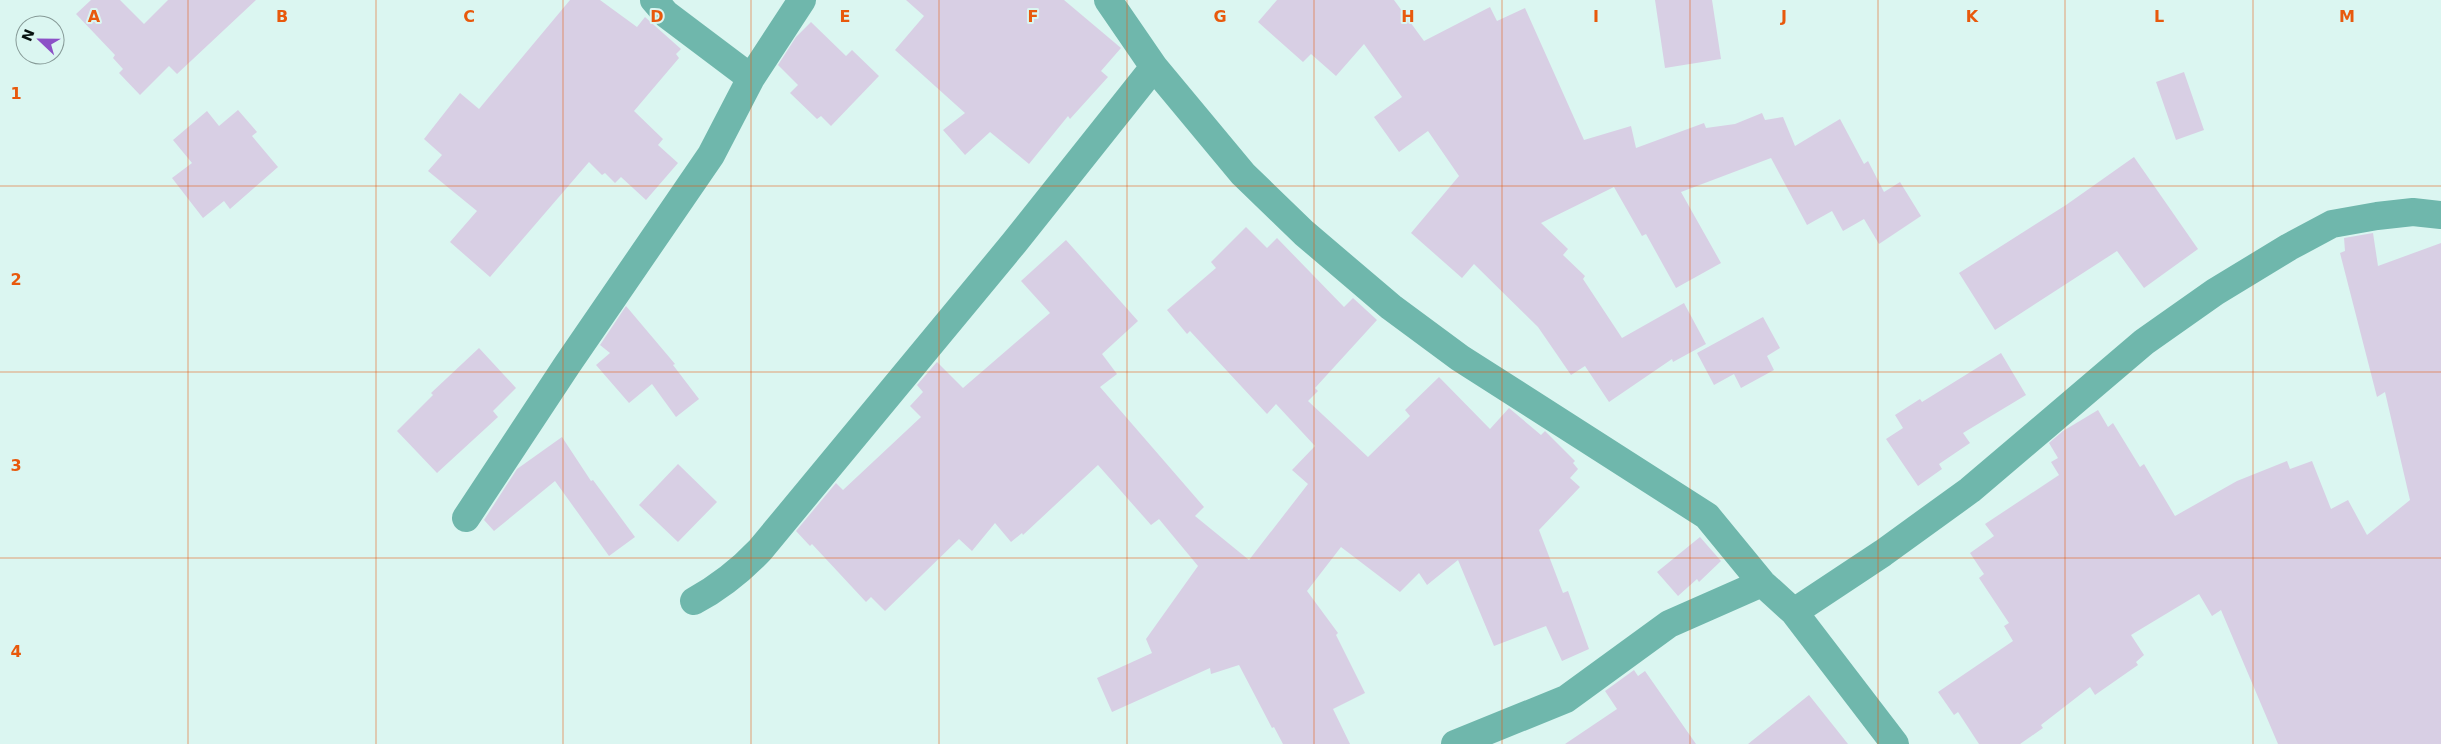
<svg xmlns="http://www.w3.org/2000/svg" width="2441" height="744" font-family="'DejaVu Sans',sans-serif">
  <rect width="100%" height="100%" fill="#dbf6f1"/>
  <path fill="#d8cfe4" d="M91 0H120L144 24 168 0H256L177 74 169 66 140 95 119 73 123 69 113 58 115 55 76 14Z
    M570 0H600L637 27 645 17 681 49 676 54 679 58 634 111 663 139 658 145 678 163 646 200 621 177 615 183 605 173 602 175 589 162 490 277 450 242 477 211 428 171 442 155 424 139 460 93 479 109Z
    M906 0H1064L1121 48 1101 71 1108 77 1070 119 1068 116 1029 164 990 132 965 155 943 130 965 113 895 50 924 16Z
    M1277 0H1394L1424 41 1490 7 1497 21 1525 8 1584 140 1631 126 1636 148 1704 123 1706 128 1735 124 1762 113 1765 120 1783 117 1795 146 1840 119 1864 164 1868 161 1884 192 1900 182 1921 216 1879 244 1864 219 1843 231 1832 211 1807 225 1771 158 1681 192 1721 263 1676 288 1646 234 1642 236 1614 187 1541 223 1568 249 1563 255 1585 276 1583 279 1622 338 1684 303 1706 344 1673 362 1672 359 1609 402 1585 366 1571 375 1538 327 1474 264 1462 278 1411 233 1459 176 1428 131 1399 152 1374 117 1402 97 1364 44 1336 76 1311 54 1303 62 1258 22Z
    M1655 0H1712L1721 59 1665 68Z
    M811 22 846 56 852 50 879 76 831 126 821 116 817 119 790 93 798 85 778 65 796 37Z
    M2184 72 2204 130 2176 140 2156 82Z
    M238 110 257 132 252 136 278 167 230 209 224 201 203 218 172 178 192 163 173 140 207 111 219 126Z
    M2134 157 2198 249 2144 288 2117 251 1995 330 1959 273 2066 205Z
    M1246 227 1267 248 1277 238 1344 307 1353 298 1377 320 1315 388 1318 391 1308 401 1368 457 1410 416 1405 410 1439 377 1490 429 1509 408 1541 435 1545 431 1575 461 1573 463 1578 469 1570 478 1580 487 1539 530 1563 593 1568 591 1589 649 1562 661 1546 626 1494 646 1458 560 1427 585 1419 573 1400 592 1341 547 1307 591 1338 633 1336 635 1365 693 1333 709 1350 744H1283L1274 727 1272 728 1239 665 1211 674 1210 668 1112 712 1097 678 1152 653 1146 639 1198 566 1159 519 1151 525 1098 465 1023 535 1022 533 1011 542 995 523 972 551 959 539 885 611 871 597 866 602 812 544 810 546 796 531 836 483 843 490 921 417 910 406 923 392 917 385 937 362 963 388 1050 313 1021 281 1066 240 1138 321 1102 354 1117 374 1100 387 1204 507 1195 516 1249 560 1308 484 1292 470 1315 446 1276 404 1267 414 1190 331 1187 334 1167 310 1216 268 1211 262Z
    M2373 233 2378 266 2441 243V744H2278L2221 610 2212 616 2199 594 2131 635 2144 655 2136 662 2138 665 2095 695 2090 687 2041 725 2043 728 2020 744H1979L1958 712 1954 715 1938 692 2013 641 2004 626 2009 623 1979 578 1984 574 1970 553 1994 536 1985 524 2059 475 2051 462 2058 458 2049 443 2063 431 2098 410 2108 427 2113 423 2140 467 2144 464 2175 516 2237 481 2287 461 2290 469 2312 461 2331 509 2348 500 2367 535 2410 500 2385 392 2377 397 2340 253 2345 251 2344 238Z
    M626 306 675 364 673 365 699 399 676 417 652 384 629 403 596 365 610 353 600 345Z
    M1763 317 1780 348 1767 356 1774 370 1741 388 1734 374 1714 385 1697 353Z
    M479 348 516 388 493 411 498 417 437 473 397 431 433 395 431 393Z
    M2001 353 2026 395 1963 433 1970 443 1939 464 1942 469 1918 486 1886 439 1903 428 1895 415 1920 399 1922 402Z
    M562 437 591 481 593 480 635 537 609 556 555 481 494 531 484 520 517 469Z
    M678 464 717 502 678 542 639 505Z
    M1700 537 1721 561 1699 582 1697 579 1678 596 1657 572Z
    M1634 670 1638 676 1645 671 1696 744H1565L1617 709 1605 691Z
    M1809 695 1848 744H1748Z"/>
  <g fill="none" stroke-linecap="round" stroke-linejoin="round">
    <path stroke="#6fb7ac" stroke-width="28" d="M654 0 666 14 751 78
      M1108 0 1154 67 1243 174 1304 233 1391 307 1460 358 1707 516 1762 583 1794 612 1895 744
      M466 518 567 365 711 155 751 78 802 0
      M694 601C720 587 740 571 760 550L1014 243 1154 67
      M1794 612 1883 553 1970 490 2144 342 2215 292 2289 247 2332 224 2377 216 2413 212 2441 215
      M1455 744 1566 699 1669 624 1762 583"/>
  </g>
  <path fill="none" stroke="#e8590c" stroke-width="1" stroke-opacity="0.55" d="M188 0V744M376 0V744M563 0V744M751 0V744M939 0V744M1127 0V744M1314 0V744M1502 0V744M1690 0V744M1878 0V744M2065 0V744M2253 0V744M0 186H2441M0 372H2441M0 558H2441"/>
  <g font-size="16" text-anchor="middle" font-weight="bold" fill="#e8590c" stroke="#dbf6f1" stroke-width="4" stroke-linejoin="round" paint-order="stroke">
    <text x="94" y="22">A</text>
    <text x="282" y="22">B</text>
    <text x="469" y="22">C</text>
    <text x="657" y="22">D</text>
    <text x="845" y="22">E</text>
    <text x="1033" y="22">F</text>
    <text x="1220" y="22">G</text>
    <text x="1408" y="22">H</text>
    <text x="1596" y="22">I</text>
    <text x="1784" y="22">J</text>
    <text x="1972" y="22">K</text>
    <text x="2159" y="22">L</text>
    <text x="2347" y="22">M</text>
    <text x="16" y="99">1</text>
    <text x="16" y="285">2</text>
    <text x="16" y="471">3</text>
    <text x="16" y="657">4</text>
  </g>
  <g transform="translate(40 40) rotate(292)"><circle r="24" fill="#dbf6f1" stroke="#869a97"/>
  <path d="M0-4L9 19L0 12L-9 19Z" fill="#8c51c7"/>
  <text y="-8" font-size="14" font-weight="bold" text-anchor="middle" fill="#07110f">N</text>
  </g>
</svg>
